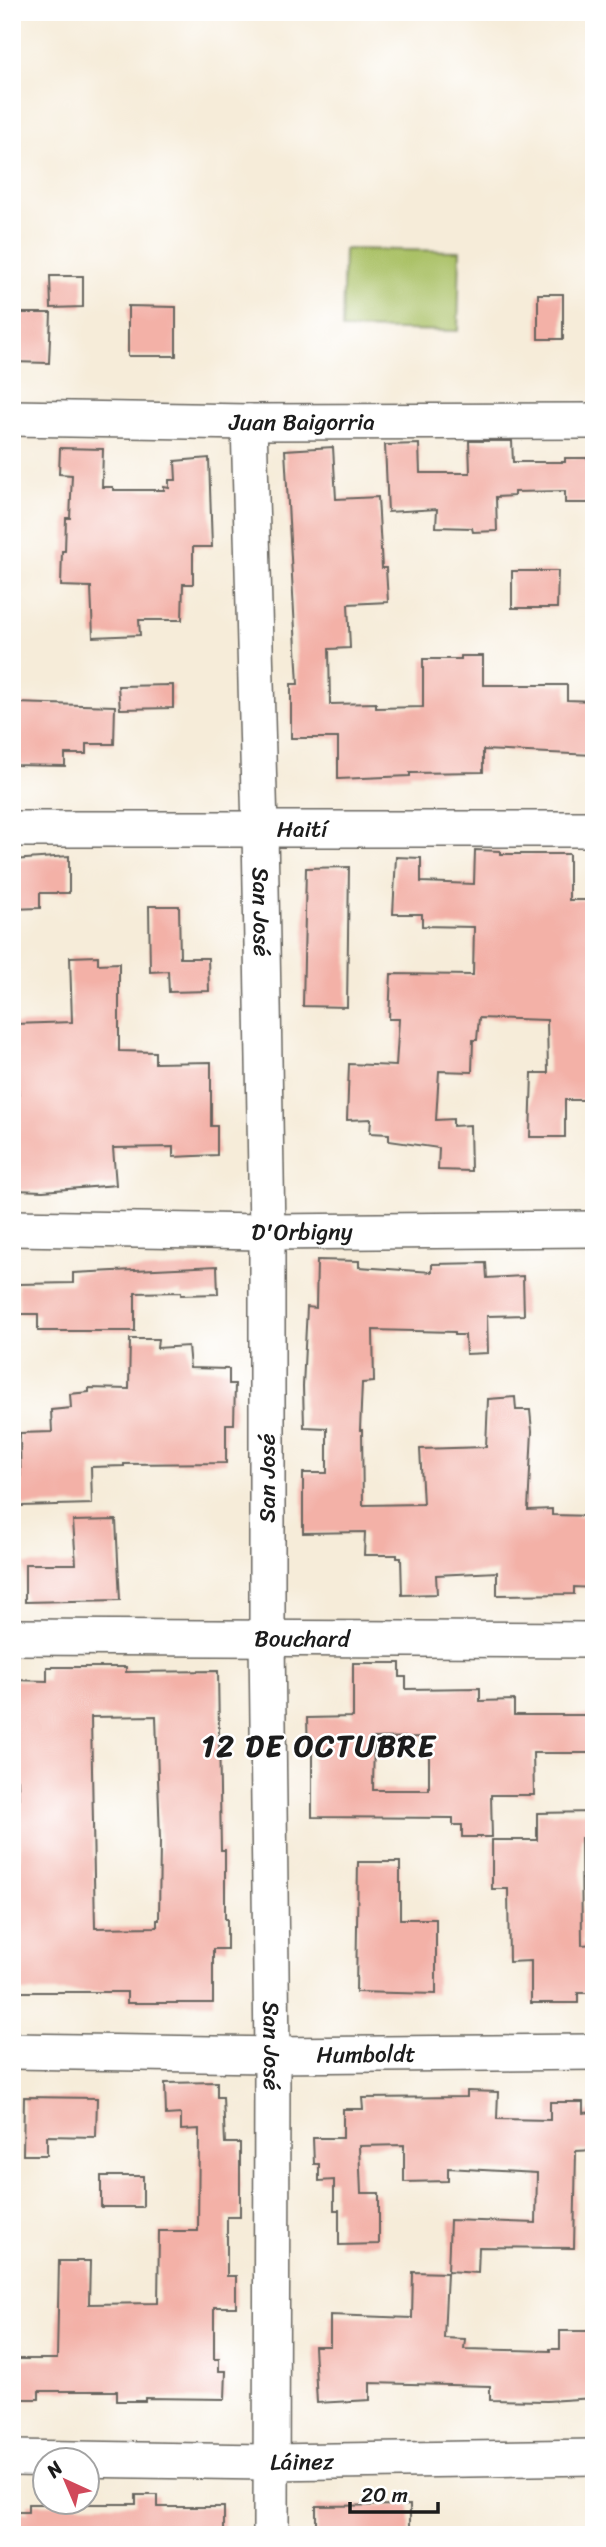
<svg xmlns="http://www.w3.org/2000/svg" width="606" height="2547" font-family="Sriracha,sans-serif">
  <rect width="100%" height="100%" fill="#fff"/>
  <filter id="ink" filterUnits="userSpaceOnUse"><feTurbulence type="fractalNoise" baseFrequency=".0143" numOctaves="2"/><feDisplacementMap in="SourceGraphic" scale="14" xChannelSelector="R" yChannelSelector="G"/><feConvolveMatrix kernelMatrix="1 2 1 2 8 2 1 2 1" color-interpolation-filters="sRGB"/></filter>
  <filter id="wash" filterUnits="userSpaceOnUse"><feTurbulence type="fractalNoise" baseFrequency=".00686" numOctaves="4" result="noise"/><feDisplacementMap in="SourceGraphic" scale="28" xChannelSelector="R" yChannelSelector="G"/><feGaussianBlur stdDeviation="1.57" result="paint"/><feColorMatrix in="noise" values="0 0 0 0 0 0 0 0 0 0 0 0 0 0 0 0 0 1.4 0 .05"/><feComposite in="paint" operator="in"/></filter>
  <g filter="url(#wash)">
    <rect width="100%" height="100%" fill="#f6ecd9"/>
    <path fill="#aac166" stroke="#636e41" stroke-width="2" d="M344 249 460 251 458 331 342 329Z"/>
    <g id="blocks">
      <path fill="#f3b1a7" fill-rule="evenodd" d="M50 276H83V307L51 308Z
        M538 294H563V339H538Z
        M128 306 176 307V356H128Z
        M12 313H51L49 363 12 362Z
        M469 441H512L513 462H565V458H592V503H565V491L514 492V496L496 497 497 531 473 532 472 528 436 527 437 509 388 512 385 445 419 444 420 473H470Z
        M333 447 336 499 378 497 382 568H386L388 602 348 604 350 648 329 649 330 704 376 703V708L423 707V659H461V656H483V685H567V700L594 701V755L483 750V772L410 773V776L338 779V738H291V684H298L285 450Z
        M60 448 103 449 102 487H113V490H164V487L169 488V480H176L175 461 209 458 212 547H193V584H183L182 620H139L140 635 93 637 91 587 61 586 62 551H65L66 518H70L72 475 59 474Z
        M512 571H558L557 608H512Z
        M173 685V708L120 709 118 686Z
        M15 703 115 706 114 744H86V754H65V766L14 765Z
        M475 850 500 851V854H569V900H593L594 1100H565V1137H530L532 1073H548L547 1020 479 1018 477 1040H473L472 1072 439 1071 436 1120 453 1119V1126L470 1125 471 1171 438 1170 439 1148 389 1141V1134L370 1133 371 1119 347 1120 349 1064 396 1066 399 1019H389L391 974 473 975 474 927 422 926V914H393L396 857 421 858V882L474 884Z
        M69 856V893H40V908L12 909V860Z
        M349 867 347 1007 303 1006 306 868Z
        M149 906H179L180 958H208L209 991 169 992 168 971 150 972Z
        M98 956V964L119 963V1051L155 1052V1063L211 1062V1126H217V1155L173 1157V1147L113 1148 116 1185 43 1191 14 1190 16 1108H19L15 1024 72 1022 70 957Z
        M317 1260 359 1261V1267L432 1272V1264L486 1263 487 1278 523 1276 524 1315 487 1316 488 1353 466 1354 465 1335H455V1332L373 1330 374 1382 362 1383 360 1430H362L363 1505 423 1504 420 1449 486 1447 488 1399 515 1397 516 1410H530L532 1431 528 1510 552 1509V1515L594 1516V1588L574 1587V1594L497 1595V1572L436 1575 437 1594 402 1595 401 1558H397V1555H364L365 1532 303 1533V1473H327V1428L304 1427 303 1386 307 1307 316 1308Z
        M217 1266 218 1294 181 1295V1292L135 1293V1331H38V1314H19L18 1284 73 1283V1273Z
        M130 1339H158L157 1348 188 1346 190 1368 229 1369V1384H235L234 1424H226V1463L124 1464V1466L91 1467 92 1504 21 1506 20 1433 52 1432 51 1410 71 1408 70 1394 89 1392V1388L129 1389Z
        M116 1520 120 1600 25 1602V1564H76L73 1521Z
        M353 1663H400V1677H406V1689L480 1688V1701L514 1700V1715H594V1753H533L534 1795H491L492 1837H462V1825H453V1818L312 1817V1753H308L307 1718 353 1717ZM429 1737V1790H373L374 1738Z
        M47 1667H126V1672L218 1671 221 1850H225V1919H227V1949H213V2003H127V1992H12V1858H20L18 1780H12V1680L47 1681ZM156 1716 160 1840 159 1920H157V1927L95 1928 91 1717Z
        M594 1812V1838H581L582 1945 594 1944V1993H578V2003H531V1961L509 1962 508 1889H492V1840H537V1813Z
        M358 1862H400V1919H436V1994L356 1992Z
        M217 2082V2097H223L225 2143H240V2217H227V2276H236V2307H214V2359H219V2371H226L225 2399 145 2398V2401H117V2391H39V2399H12L13 2359H57L59 2261H90L89 2304 158 2303 159 2231H198L199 2129 181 2130V2114L166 2115 165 2083Z
        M467 2091 498 2092 497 2119 550 2120V2102H583V2113L594 2112V2150L576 2151 574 2248 479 2247 478 2273 448 2271 450 2220 536 2223 537 2173 448 2168V2181L404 2182V2145L359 2146 361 2193H379V2244L339 2245V2210H334V2180L319 2181V2164H314L313 2138H343V2109H363L362 2098 467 2097Z
        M24 2097 97 2098 96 2137 47 2136V2155H23Z
        M101 2176H143V2207H101Z
        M413 2272 447 2273 444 2338 465 2339 464 2349 550 2351V2349H560V2331H594V2398L547 2401 490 2400V2386L370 2383V2400L317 2403 314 2346H330V2315L412 2318Z
        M136 2495H158V2507H224V2535H16V2512H28V2504H136Z
        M410 2505V2535H316V2506Z"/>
    </g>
  </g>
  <g filter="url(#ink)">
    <use href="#blocks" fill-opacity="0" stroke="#68655e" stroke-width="2"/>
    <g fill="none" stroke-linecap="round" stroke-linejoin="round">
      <defs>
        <g id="minor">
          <path id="s1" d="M12 418 249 422 594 421"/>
          <path id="s2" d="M249 422 260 830 267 1232V1639L272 2055 271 2535"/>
          <path id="s3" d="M12 829H594"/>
          <path id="s4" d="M12 1228 267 1232 594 1229"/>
          <path id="s5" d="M12 1637 594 1640"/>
          <path id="s6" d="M12 2051 272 2055 594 2052"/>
          <path id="s7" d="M12 2458 270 2462 594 2457"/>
        </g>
      </defs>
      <use href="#minor" stroke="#68655e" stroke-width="38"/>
      <use href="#minor" stroke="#fff" stroke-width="35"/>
    </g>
  </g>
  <g text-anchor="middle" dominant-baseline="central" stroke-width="5" stroke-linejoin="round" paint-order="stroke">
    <g font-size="23" fill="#1c1c1c" stroke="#fff">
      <text stroke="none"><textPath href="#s1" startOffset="290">Juan Baigorria</textPath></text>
      <text stroke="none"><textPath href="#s3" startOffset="290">Haití</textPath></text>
      <text stroke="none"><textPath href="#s2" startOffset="490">San José</textPath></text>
      <text stroke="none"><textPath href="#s4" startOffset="290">D'Orbigny</textPath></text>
      <text transform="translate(267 1478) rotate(-90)">San José</text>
      <text stroke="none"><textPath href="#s5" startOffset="290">Bouchard</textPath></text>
      <text stroke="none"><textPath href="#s2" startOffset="1624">San José</textPath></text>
      <text stroke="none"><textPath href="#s6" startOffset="354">Humboldt</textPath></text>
      <text stroke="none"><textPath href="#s7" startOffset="290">Láinez</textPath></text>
    </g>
    <g font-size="30" font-weight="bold" letter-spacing="2" fill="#1c1c1c" stroke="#fff">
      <text x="319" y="1746">12 DE OCTUBRE</text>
    </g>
  </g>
  <rect width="606" height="2547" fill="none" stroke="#fff" stroke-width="42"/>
  <g transform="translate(66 2481) rotate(316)"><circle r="33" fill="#ffffff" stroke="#a4a4a4" stroke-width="2"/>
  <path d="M0-5L12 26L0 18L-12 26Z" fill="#d1495b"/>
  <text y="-10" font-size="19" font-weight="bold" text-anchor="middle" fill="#1c1c1c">N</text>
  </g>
  <path d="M350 2502v10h88v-10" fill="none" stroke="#1c1c1c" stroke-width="3.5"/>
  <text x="361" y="2502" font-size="21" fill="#1c1c1c" stroke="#ffffff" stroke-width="5" paint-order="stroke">20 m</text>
</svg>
